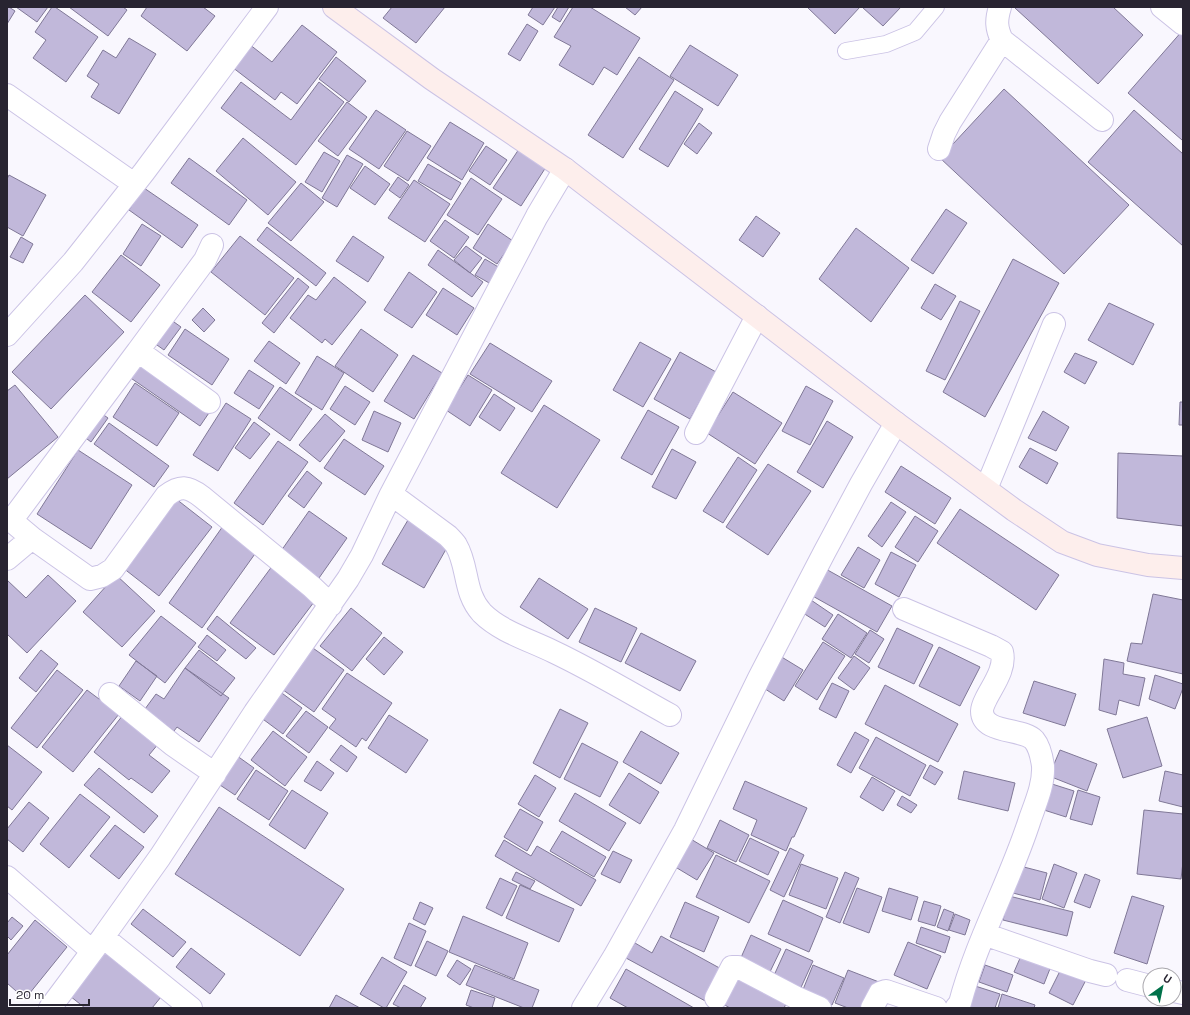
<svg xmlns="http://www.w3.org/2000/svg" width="1190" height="1015" font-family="'Space Grotesk',sans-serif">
  <rect width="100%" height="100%" fill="#f9f7fe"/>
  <path fill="#c1b8da" stroke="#807897" d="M7 7H9L15 11 7 24Z
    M16 7H48L37 22Z
    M52 7H55L98 37 66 82 33 58 46 40 35 32Z
    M69 7H123L127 10 108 36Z
    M147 7H203L215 16 187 51 141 16Z
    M392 7H445L416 43 383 18Z
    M533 7H555L543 25 528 15Z
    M558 7H569L560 22 552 17Z
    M573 7H590L640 38 617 75 604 67 593 85 559 65 571 46 554 37Z
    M625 7H642L635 15Z
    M807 7H860L835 34Z
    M862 7H901L883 26Z
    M1016 7H1113L1143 35 1098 84 1015 8Z
    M527 24 538 31 520 61 508 54Z
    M302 25 337 52 297 104 281 92 275 100 232 67 249 44 272 62Z
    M1183 30V138L1182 140 1128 93Z
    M129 38 156 54 119 114 91 97 99 84 87 76 103 50 116 58Z
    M690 45 738 75 718 106 670 76Z
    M336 57 366 81 349 102 319 79Z
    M639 57 674 80 623 158 588 135Z
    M241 82 291 120 319 82 344 102 296 165 221 108Z
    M1004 89 1129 205 1064 274 940 158Z
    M675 91 703 109 668 167 639 149Z
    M347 102 367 117 338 156 318 141Z
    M376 110 406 130 379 169 349 149Z
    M1134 110 1183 154V246L1088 162Z
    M450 122 484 143 462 180 427 158Z
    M699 123 712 133 697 154 684 144Z
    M407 131 431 146 408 181 384 166Z
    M243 138 296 182 268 215 216 171Z
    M486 146 507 160 490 185 469 171Z
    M519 149 546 167 521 206 493 188Z
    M324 152 340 161 322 192 305 182Z
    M347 155 363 164 337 207 322 198Z
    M189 158 247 200 229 225 171 183Z
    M428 164 461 183 451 200 418 181Z
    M365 166 390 184 375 205 350 188Z
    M9 175 46 195 23 236 7 227V179Z
    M398 177 409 185 400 198 389 190Z
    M471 178 502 199 478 235 447 215Z
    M414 180 450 204 425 242 388 218Z
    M301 183 324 202 291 241 268 223Z
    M144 188 198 225 182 248 129 210Z
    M946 209 967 223 933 274 911 260Z
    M756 216 780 233 763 257 739 240Z
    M445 220 469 237 454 258 430 241Z
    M142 224 161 236 141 266 123 254Z
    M488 224 513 241 497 264 473 248Z
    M267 227 326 273 316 286 257 240Z
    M856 228 909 268 871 322 819 279Z
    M240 236 294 278 265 315 211 272Z
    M353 236 384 257 368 282 336 261Z
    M21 237 33 244 23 263 10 257Z
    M466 246 482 258 470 273 454 260Z
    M438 250 483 282 472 297 428 265Z
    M121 255 160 285 131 322 92 292Z
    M485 259 500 268 491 284 475 275Z
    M1013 259 1059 283 985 417 943 392Z
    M409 272 437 292 412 328 384 310Z
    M334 277 366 302 332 345 325 339 322 343 290 318 308 295 316 300Z
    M298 278 309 287 274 333 262 323Z
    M935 284 956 296 941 320 921 308Z
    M443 288 474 308 457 335 426 315Z
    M85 295 124 332 51 409 12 372Z
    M960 301 980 311 945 380 926 371Z
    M1109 303 1154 324 1133 365 1088 340Z
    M203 308 215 320 204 332 192 320Z
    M167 317 181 327 164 350 150 340Z
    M185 329 229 359 212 385 168 355Z
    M361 329 398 355 373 392 335 366Z
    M269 341 300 363 286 384 254 361Z
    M640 342 671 359 643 407 613 390Z
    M490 343 552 381 532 412 470 374Z
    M680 352 716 372 690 419 654 399Z
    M1075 353 1097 362 1085 384 1064 372Z
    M139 354 213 407 200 426 125 374Z
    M413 355 442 373 414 419 384 401Z
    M317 356 344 373 322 410 295 393Z
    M249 370 274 386 259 409 234 393Z
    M468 375 492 390 470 426 446 410Z
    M135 383 179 413 157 446 113 417Z
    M15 385 58 437 7 479V391Z
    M345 386 370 402 355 425 330 409Z
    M806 386 833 401 810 445 782 431Z
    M280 387 312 409 290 441 258 418Z
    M733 392 782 423 755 464 707 433Z
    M494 394 515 408 500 431 479 417Z
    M1180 402H1183V425H1179Z
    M226 403 251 419 218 471 193 455Z
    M544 405 600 440 557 508 501 473Z
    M95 409 108 418 91 442 78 432Z
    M648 410 679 427 652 475 621 458Z
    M374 411 401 423 388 452 362 440Z
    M1043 411 1069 427 1056 451 1028 438Z
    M325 414 345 431 320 462 299 445Z
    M827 421 853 437 823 488 797 472Z
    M254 422 270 434 250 459 235 448Z
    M109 423 169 466 154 487 94 444Z
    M344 439 384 466 365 495 324 468Z
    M278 441 308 462 263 525 234 503Z
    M1030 448 1058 463 1047 484 1019 467Z
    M672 449 696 462 676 499 652 487Z
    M78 450 132 485 91 549 37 514Z
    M1118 453 1183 456V526L1117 518Z
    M738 457 757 470 723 523 703 511Z
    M768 464 811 491 768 555 726 527Z
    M901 466 951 498 935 524 885 492Z
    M307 471 322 483 304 508 288 496Z
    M171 495 212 527 159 596 118 564Z
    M891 502 906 512 882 547 868 536Z
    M960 509 1059 575 1036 610 937 543Z
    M309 511 347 538 319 578 281 551Z
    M915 516 938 531 918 562 895 547Z
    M408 520 449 544 424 588 382 564Z
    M223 526 257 551 202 628 169 603Z
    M858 547 880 560 864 588 841 575Z
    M891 552 916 565 899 597 875 584Z
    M273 565 317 598 274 655 230 623Z
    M824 568 892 606 877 632 809 594Z
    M48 575 76 601 27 653 7 634V580L26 598Z
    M116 575 155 611 122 647 83 612Z
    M539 578 588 609 568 639 520 607Z
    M1153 594 1183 600V674L1127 661 1131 643 1142 644Z
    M808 598 833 615 825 627 800 611Z
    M351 608 382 633 352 671 320 646Z
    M595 608 637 628 621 662 579 642Z
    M838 614 867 633 851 658 822 639Z
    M161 616 196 643 165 683 129 655Z
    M217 616 256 648 246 659 207 629Z
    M897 628 933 645 914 684 878 667Z
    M870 630 884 639 869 663 855 654Z
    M641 633 696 661 680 691 625 663Z
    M207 635 226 650 217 661 198 647Z
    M384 637 403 652 384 675 366 659Z
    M823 642 845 656 817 700 795 686Z
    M310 646 344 670 314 712 279 687Z
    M939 647 980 667 960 706 919 686Z
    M41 650 58 664 36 692 19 678Z
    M199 650 235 678 221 696 185 668Z
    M780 656 803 670 784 701 762 687Z
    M854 656 870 668 854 690 838 678Z
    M1104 659 1124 663 1123 674 1145 678 1139 706 1119 700 1116 715 1099 710Z
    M136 661 157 676 140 701 119 686Z
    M185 668 229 698 199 742 177 727 174 731 145 709 156 694 164 699Z
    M57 670 83 690 37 748 11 728Z
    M347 673 392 703 366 741 362 738 356 747 329 728 336 719 322 709Z
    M1155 675 1183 684V688L1175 709 1149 699Z
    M1034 681 1076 694 1065 726 1023 713Z
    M832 683 849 691 836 718 819 709Z
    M885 685 958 724 938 762 865 724Z
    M275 688 302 708 283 734 256 714Z
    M87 690 119 714 73 772 42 747Z
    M560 709 588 723 560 778 533 763Z
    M306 711 328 727 309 753 286 736Z
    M123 715 159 743 149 755 170 771 152 793 131 778 129 780 94 752Z
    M389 715 428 740 406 773 368 748Z
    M1147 717 1162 766 1123 778 1107 729Z
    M273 731 307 757 285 786 251 760Z
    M641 731 679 753 661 784 623 762Z
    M855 732 869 740 851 773 837 765Z
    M876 737 926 765 910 796 859 768Z
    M582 743 618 762 600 797 564 779Z
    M7 745 42 772 12 810 7 806Z
    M341 745 357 757 347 772 330 760Z
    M1060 750 1097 764 1087 791 1049 776Z
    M233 753 254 768 235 795 214 781Z
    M317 761 334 773 321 791 304 781Z
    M930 765 943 772 935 785 923 778Z
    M99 768 158 816 144 833 84 785Z
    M256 770 288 791 269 820 237 799Z
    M964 771 1015 783 1008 811 958 799Z
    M1165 771 1183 775V807L1159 801Z
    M629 773 659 792 640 824 609 805Z
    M535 775 556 788 539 817 518 804Z
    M872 777 895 791 883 811 860 797Z
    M745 781 807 808 794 837H792L786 851 751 835 757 820 733 809Z
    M1052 784 1074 791 1066 817 1044 810Z
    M292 790 328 813 305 849 269 825Z
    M1078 790 1100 797 1092 825 1070 819Z
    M575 793 626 823 609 851 559 821Z
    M80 794 110 817 69 868 40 844Z
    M902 796 917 805 911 813 897 805Z
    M29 802 49 818 23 852 7 839V829Z
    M219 807 344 889 300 956 175 874Z
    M520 809 543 822 527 851 504 837Z
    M1144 810 1183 814V862L1181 879 1137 874Z
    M720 820 749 835 736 862 707 848Z
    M115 825 144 847 119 879 90 856Z
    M562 831 606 857 594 877 550 851Z
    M689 838 714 853 697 880 672 865Z
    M750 838 779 852 768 875 739 861Z
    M504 840 531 856 537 846 596 880 581 906 495 856Z
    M790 848 804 855 784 897 770 890Z
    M613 851 632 860 620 883 601 874Z
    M716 855 770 881 749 923 696 897Z
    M801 864 838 878 826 909 789 895Z
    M1054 864 1077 873 1064 908 1042 899Z
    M1020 866 1047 873 1040 900 1013 893Z
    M516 872 535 881 530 889 512 880Z
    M845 872 859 878 840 923 826 917Z
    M1085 874 1100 880 1090 908 1074 902Z
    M500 878 517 886 502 916 486 908Z
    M520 885 574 909 559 942 506 918Z
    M857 888 882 897 869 933 843 923Z
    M889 888 918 897 911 920 882 911Z
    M1009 896 1073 912 1067 936 1003 920Z
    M1132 896 1164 906 1147 964 1114 953Z
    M783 900 823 918 809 952 768 934Z
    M924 901 941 906 935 926 918 921Z
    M420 902 433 908 425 925 413 919Z
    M685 902 719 917 704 952 670 937Z
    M143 909 186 942 173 957 131 924Z
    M944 909 954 913 948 931 937 927Z
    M955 914 970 920 965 935 949 930Z
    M463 916 528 943 514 979 449 952Z
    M12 917 23 926 11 940 7 936V923Z
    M35 920 67 947 25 999 7 983V955Z
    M409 923 426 931 411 966 394 958Z
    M921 927 950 937 945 953 916 943Z
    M751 935 781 949 768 976 739 962Z
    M661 936 725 971 709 1003 626 958 635 943 652 953Z
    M427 941 448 951 436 976 415 966Z
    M908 942 941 956 927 989 894 975Z
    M99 948 161 997 152 1008H85L65 992Z
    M191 948 225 974 210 994 176 967Z
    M786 949 813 961 798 994 771 982Z
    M1024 949 1053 961 1044 984 1014 972Z
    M382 957 407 972 386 1008H384L360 994Z
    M457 960 471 969 460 985 447 976Z
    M475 965 539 990 532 1008H524L466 985Z
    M813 965 844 978 832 1005 802 992Z
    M985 965 1013 975 1007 992 979 982Z
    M1063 965 1087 978 1073 1005 1049 993Z
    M626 969 694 1008H628L610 998Z
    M848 970 879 982 868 1008H848L835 1003Z
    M739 972 789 998 784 1008H730L723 1004Z
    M969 984 1000 994 995 1008H961Z
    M404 985 426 998 420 1008H401L393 1004Z
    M471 990 495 998 492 1008H474L466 1005Z
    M1002 994 1035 1005 1034 1008H998Z
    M336 995 360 1008H329Z"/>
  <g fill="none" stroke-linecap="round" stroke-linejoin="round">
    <defs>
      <path id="lane" d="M846 51 886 44 915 32 936 7"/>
      <path id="street" d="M1000 7C996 20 996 28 1002 40L1102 120
        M1162 7 1183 24
        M7 95 134 184
        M939 149 944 134 950 122 1002 40
        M7 335 73 262 144 172 267 7
        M138 351 205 260 212 245
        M696 433 757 316
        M986 489 1054 324
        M391 494 448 536C451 539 454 542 456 545 469 567 463 592 482 613 501 632 530 640 554 652 594 671 632 694 670 715
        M7 517 32 538 90 579 102 576 113 569 166 496C180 485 188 486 202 497L312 587 331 605
        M11 521 138 351 209 402
        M7 559 32 538
        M904 609 991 646 1002 652C1006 668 993 685 986 699 984 703 982 707 982 711 982 734 1023 728 1034 740 1039 746 1042 759 1043 766 1044 784 1036 802 1030 819 1010 882 977 939 960 1003L956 1008
        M110 694 173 745 215 774
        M7 877 92 951
        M984 934 1090 971 1106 975
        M103 937 191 1008
        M1127 980 1150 986
        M1174 991 1183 993
        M716 998 732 967H738L795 997 820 1008
        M50 1008 103 937 160 857 255 712 348 579 362 555 391 494 537 216 565 169
        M583 1008 614 957 685 830 759 678 824 553 861 484 896 423
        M872 1008 880 993 886 991 936 1008"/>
      <path id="secondary" d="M334 7 432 79 565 169 896 423 1014 510 1062 542 1097 555 1148 565 1183 568"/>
    </defs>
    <use href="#lane" stroke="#cbc3e5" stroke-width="18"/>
    <use href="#street" stroke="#cbc3e5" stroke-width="24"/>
    <use href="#secondary" stroke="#cbc3e5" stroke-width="24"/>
    <use href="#lane" stroke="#fff" stroke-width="16"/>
    <use href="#street" stroke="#fff" stroke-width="22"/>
    <use href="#secondary" stroke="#fdeeec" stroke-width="22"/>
  </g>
  <rect width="1190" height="1015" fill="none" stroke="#282431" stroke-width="16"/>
  <g transform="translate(1162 987) rotate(33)"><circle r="19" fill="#ffffff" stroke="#a9a7ad"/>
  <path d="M0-3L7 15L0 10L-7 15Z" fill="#00714a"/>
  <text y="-6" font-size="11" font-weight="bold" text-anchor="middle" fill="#282431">U</text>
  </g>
  <path d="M10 999v6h79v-6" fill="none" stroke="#282431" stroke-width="2"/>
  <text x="16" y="999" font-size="12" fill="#282431" stroke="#ffffff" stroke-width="3" paint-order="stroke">20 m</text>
</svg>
